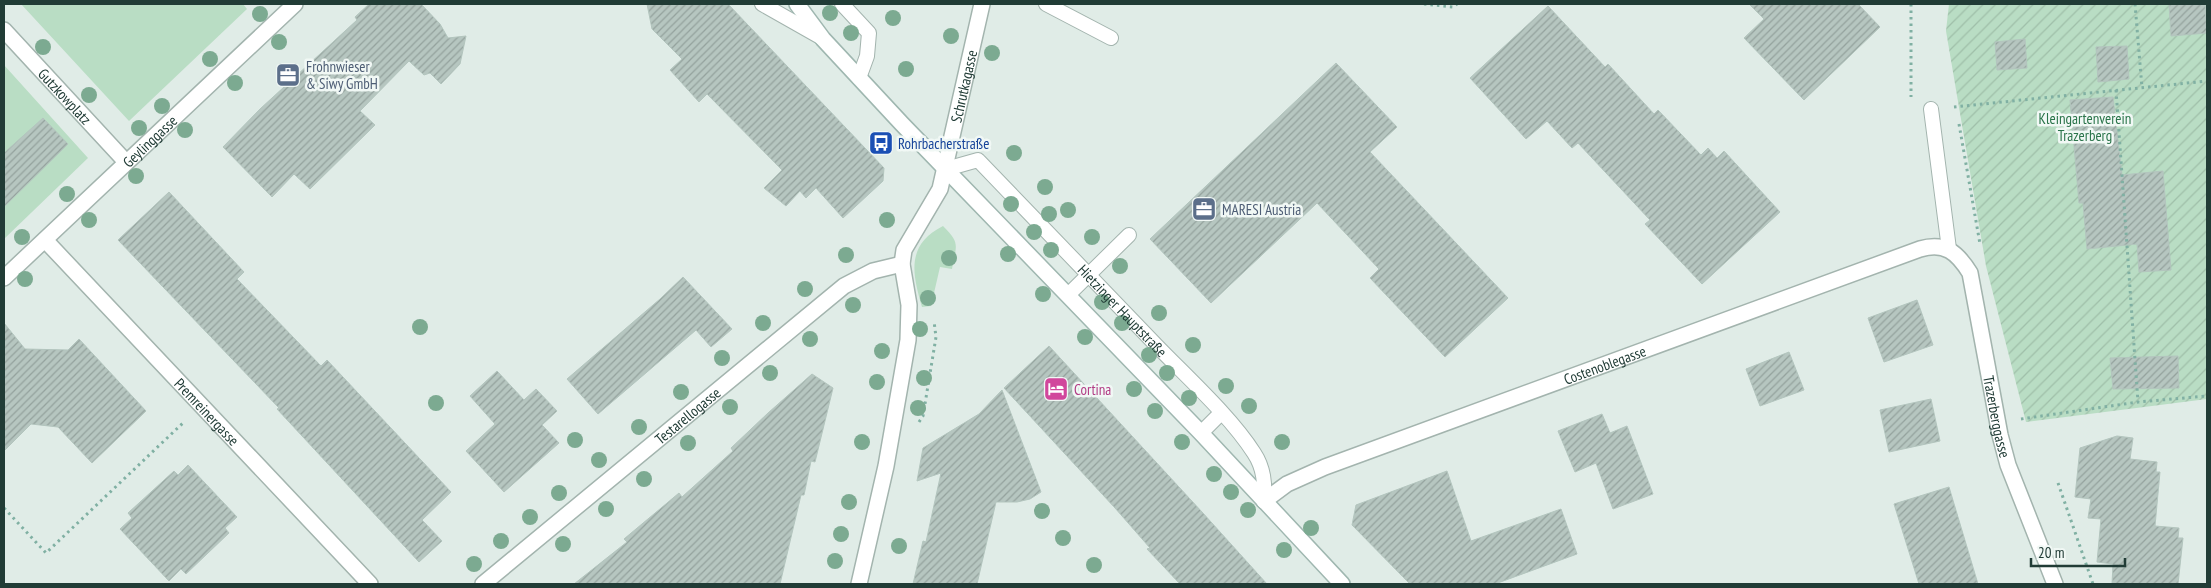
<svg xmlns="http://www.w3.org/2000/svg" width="2211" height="588" font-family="'PT Sans Narrow',sans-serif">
  <defs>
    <pattern id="garden-furrows" width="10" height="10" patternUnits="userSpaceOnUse" patternTransform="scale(1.25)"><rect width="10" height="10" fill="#b9ddc4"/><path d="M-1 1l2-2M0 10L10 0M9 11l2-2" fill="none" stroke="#9fbfa9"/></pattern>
    <pattern id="building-hatch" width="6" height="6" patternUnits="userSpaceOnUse" patternTransform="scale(1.25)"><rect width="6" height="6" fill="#b6c6c0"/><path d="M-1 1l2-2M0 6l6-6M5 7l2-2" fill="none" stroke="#94a29d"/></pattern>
  </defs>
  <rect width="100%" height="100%" fill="#e0ece7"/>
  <path fill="#b9ddc4" d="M21 4H243L247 9 129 121Z
    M4 65 88 158 4 239Z
    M943 226C961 244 956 245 952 269L940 267 931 306 922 307C912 273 906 245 943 226Z"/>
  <path fill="url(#garden-furrows)" d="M1949 4H2207V399L2026 422 1986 266 1946 31Z"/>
  <path fill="url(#building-hatch)" stroke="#b3c5be" d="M369 4H421L440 24 448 38 466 36 460 64 441 84 430 73 424 75 409 61 360 111 375 125 310 189 294 174 272 197 223 147 260 109 357 20 355 17Z
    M647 4H728L884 168 883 181 843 218 816 188 806 198 800 191 786 206 764 188 782 170 707 94 699 102 670 70 682 59 652 29Z
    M1749 4H1858L1880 27 1804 100 1744 38 1764 19Z
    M2169 4H2205L2207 33 2171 36Z
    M1548 6 1605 67 1608 64 1654 114 1658 110 1701 155 1708 148 1717 158 1724 151 1780 212 1702 284 1645 224 1650 220 1578 143 1572 148 1547 121 1526 139 1470 78Z
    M2025 39 2027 68 1997 70 1995 42Z
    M2127 46 2129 79 2098 82 2096 47Z
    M1336 63 1397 127 1370 152 1508 298 1445 357 1370 278 1379 269 1317 203 1211 303 1150 239Z
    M2113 97 2122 175 2163 171 2171 270 2139 272 2137 244 2087 249 2083 203H2079L2070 100Z
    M43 118 68 144 4 207V153Z
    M169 192 244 272 237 279 321 366 327 360 451 492 422 520 442 541 419 562 277 409 279 408 118 240Z
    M683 277 732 329 711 347 696 330 598 414 567 379 660 299Z
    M1917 300 1933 345 1884 362 1868 318Z
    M4 323 25 349 68 350 79 339 146 411 92 463 58 427 31 424 4 451Z
    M1049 346 1202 512 1267 584H1180L1147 549 1150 548 1115 508 1004 388Z
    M1789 352 1804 390 1760 406 1746 369Z
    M2178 356 2179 388 2113 389 2110 358Z
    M497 371 524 400 536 389 557 411 542 425 559 443 504 492 466 451 495 424 470 396Z
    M812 374 833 388 815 462 811 461 804 495H801L780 584H574L627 542 624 539 679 493 682 497 733 451 731 448 768 413Z
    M1002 390 1041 492 1030 499 1017 502H996L977 584H913L923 541 926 542 941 473 917 481 923 448 979 414Z
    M1931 399 1940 441 1889 452 1880 410Z
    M1602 414 1610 433 1627 426 1653 494 1613 509 1596 463 1575 472 1558 431Z
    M2117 436 2133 438 2130 459 2157 462 2156 472H2160L2155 526 2179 528 2178 538H2183L2178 584H2112L2113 564 2097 562 2101 519 2088 518 2091 499 2075 497 2080 448Z
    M188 465 237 517 225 528 229 533 186 574 181 569 169 581 120 529 132 518 128 513 174 471 178 475Z
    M1447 471 1471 541 1561 509 1577 554 1495 584H1410L1352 525 1356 505Z
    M1949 487 1978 584H1919L1894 504Z"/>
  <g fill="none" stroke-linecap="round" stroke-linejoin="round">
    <defs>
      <g id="service">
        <path d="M762 4 822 38"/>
        <path d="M842 4 869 33 867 56 859 78"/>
        <path d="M1046 4 1111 38"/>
        <path d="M1931 109 1949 249"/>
        <path id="s1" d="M946 169 978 160C1038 222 1098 284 1157 346 1188 378 1231 417 1254 453 1264 468 1265 484 1264 501"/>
        <path d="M1068 295 1129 235"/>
        <path d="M1201 433 1221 413"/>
      </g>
      <g id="minor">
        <path id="s2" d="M4 30 126 162"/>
        <path id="s3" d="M45 240 370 584"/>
        <path id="s4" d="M4 278 295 4"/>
        <path id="s5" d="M1264 501 1287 484 1325 467 1920 249C1945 242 1957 252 1970 273L2000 435 2008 465 2055 584"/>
      </g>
      <g id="tertiary">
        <path id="s6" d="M483 584 844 286 873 271 902 264"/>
        <path id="s7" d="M859 584 886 466 908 340 909 305 902 264 904 250 940 189 982 4"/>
      </g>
      <path id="secondary" d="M797 4 823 39 902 124 1201 433 1342 584"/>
    </defs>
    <use href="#service" stroke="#a3b4ae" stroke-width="16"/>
    <use href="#minor" stroke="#a3b4ae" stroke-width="18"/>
    <use href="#tertiary" stroke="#a3b4ae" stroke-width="18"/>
    <use href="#secondary" stroke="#9fb7b0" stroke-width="18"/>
    <path stroke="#80b0a3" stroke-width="3" stroke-dasharray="2.5 4" stroke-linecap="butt" d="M1424 4 1453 7 1457 4
      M1911 4V97
      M2135 4 2142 88
      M2116 90 2138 402
      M1954 107 2207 81
      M1959 124 1980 244
      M2021 419 2138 402 2207 396
      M919 422 923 416 936 337 934 321
      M2058 483 2093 584
      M4 508 46 553 185 421"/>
    <use href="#service" stroke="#fff" stroke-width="14"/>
    <use href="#minor" stroke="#fff" stroke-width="15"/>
    <use href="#tertiary" stroke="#fff" stroke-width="15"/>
    <use href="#secondary" stroke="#fff" stroke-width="15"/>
  </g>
  <g fill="#7caa91">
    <circle cx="830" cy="13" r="8"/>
    <circle cx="260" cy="14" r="8"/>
    <circle cx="893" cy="18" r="8"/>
    <circle cx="851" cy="33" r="8"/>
    <circle cx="951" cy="36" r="8"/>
    <circle cx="279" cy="42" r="8"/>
    <circle cx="43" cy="47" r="8"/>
    <circle cx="992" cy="53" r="8"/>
    <circle cx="210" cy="59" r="8"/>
    <circle cx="906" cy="69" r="8"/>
    <circle cx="235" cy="83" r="8"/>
    <circle cx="89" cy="95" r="8"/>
    <circle cx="162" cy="106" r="8"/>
    <circle cx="139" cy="128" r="8"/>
    <circle cx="185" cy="130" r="8"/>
    <circle cx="1014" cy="153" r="8"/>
    <circle cx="136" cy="176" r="8"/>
    <circle cx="1045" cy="187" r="8"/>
    <circle cx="67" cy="194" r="8"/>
    <circle cx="1011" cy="204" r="8"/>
    <circle cx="1068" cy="210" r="8"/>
    <circle cx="1049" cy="214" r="8"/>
    <circle cx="89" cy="220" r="8"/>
    <circle cx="887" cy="220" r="8"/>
    <circle cx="1034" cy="232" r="8"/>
    <circle cx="22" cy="237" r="8"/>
    <circle cx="1092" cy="237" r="8"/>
    <circle cx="1051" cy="250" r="8"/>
    <circle cx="1008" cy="254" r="8"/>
    <circle cx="846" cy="255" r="8"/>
    <circle cx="949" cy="258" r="8"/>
    <circle cx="1120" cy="266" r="8"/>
    <circle cx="25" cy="279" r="8"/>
    <circle cx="805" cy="289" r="8"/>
    <circle cx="1043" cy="294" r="8"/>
    <circle cx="928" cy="298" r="8"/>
    <circle cx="1102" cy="302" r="8"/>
    <circle cx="853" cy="305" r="8"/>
    <circle cx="1159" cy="313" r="8"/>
    <circle cx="763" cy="323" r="8"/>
    <circle cx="1122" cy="323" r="8"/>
    <circle cx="420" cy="327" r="8"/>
    <circle cx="920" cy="329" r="8"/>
    <circle cx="1085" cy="337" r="8"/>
    <circle cx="810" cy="339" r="8"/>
    <circle cx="1193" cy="345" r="8"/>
    <circle cx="882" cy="351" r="8"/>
    <circle cx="1149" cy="355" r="8"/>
    <circle cx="722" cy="358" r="8"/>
    <circle cx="770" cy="373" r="8"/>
    <circle cx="1167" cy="373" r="8"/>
    <circle cx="924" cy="378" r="8"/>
    <circle cx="877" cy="382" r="8"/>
    <circle cx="1226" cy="386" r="8"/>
    <circle cx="1134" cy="389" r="8"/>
    <circle cx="681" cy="392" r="8"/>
    <circle cx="1189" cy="398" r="8"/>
    <circle cx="436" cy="403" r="8"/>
    <circle cx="1249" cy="406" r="8"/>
    <circle cx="730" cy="407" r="8"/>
    <circle cx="918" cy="408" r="8"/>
    <circle cx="1155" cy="411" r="8"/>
    <circle cx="639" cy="427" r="8"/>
    <circle cx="575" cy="440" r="8"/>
    <circle cx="862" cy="442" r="8"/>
    <circle cx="1182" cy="442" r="8"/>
    <circle cx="1282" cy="442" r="8"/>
    <circle cx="688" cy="443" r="8"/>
    <circle cx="599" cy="460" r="8"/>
    <circle cx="1214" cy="474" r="8"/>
    <circle cx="644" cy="479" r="8"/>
    <circle cx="1231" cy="492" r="8"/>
    <circle cx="559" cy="493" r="8"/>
    <circle cx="849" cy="502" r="8"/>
    <circle cx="606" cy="509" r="8"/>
    <circle cx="1248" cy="510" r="8"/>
    <circle cx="1042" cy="511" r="8"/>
    <circle cx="530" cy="517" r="8"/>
    <circle cx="1311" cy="528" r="8"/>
    <circle cx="841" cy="534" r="8"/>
    <circle cx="1063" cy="538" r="8"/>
    <circle cx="501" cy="541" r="8"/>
    <circle cx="563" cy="544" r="8"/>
    <circle cx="899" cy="546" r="8"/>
    <circle cx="1284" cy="550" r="8"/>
    <circle cx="835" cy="561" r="8"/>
    <circle cx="474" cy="564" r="8"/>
    <circle cx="1094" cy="565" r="8"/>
  </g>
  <defs>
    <symbol id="office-square" viewBox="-11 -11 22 22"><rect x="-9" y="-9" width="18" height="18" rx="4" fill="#5c6f8a" stroke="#f1f8f5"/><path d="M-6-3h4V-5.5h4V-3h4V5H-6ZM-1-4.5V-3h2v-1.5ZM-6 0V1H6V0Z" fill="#fff"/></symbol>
    <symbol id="bus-square" viewBox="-11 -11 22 22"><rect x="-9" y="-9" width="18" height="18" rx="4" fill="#1a4fb4" stroke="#f1f8f5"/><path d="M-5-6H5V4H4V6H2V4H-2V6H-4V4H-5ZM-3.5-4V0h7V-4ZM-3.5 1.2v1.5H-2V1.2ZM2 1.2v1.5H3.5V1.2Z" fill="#fff"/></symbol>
    <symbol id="hotel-square" viewBox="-11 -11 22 22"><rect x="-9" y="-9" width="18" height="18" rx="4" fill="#d1479c" stroke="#f1f8f5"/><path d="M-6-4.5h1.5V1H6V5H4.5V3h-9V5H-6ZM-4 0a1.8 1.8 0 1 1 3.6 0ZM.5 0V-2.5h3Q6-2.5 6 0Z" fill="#fff"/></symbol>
  </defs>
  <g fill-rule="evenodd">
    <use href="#office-square" x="274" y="61" width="28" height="28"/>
    <use href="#bus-square" x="867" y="129" width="28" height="28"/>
    <use href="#office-square" x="1190" y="195" width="28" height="28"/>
    <use href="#hotel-square" x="1042" y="375" width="28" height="28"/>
  </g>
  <g text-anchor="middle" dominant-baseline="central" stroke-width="5" stroke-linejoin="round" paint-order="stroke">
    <g font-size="15" fill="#4e5e75" stroke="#f1f8f5" text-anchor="start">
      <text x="306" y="66">Frohnwieser<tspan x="306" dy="17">&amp; Siwy GmbH</tspan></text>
      <text x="1222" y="209">MARESI Austria</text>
    </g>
    <g font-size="15" fill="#213c36" stroke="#f1f8f5">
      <text stroke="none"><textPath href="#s7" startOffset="516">Schrutkagasse</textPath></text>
      <text stroke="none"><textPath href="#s2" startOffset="90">Gutzkowplatz</textPath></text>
      <text stroke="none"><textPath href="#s4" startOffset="200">Geylinggasse</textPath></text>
      <text stroke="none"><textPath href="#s1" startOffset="242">Hietzinger Hauptstraße</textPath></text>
      <text stroke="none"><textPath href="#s5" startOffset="368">Costenoblegasse</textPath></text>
      <text stroke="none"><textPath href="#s3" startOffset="236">Premreinergasse</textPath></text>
      <text stroke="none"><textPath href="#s6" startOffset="265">Testarellogasse</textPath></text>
      <text stroke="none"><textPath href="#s5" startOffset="911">Trazerberggasse</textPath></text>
    </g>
    <g font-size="15" fill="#2a744a" stroke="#f1f8f5">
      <text x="2085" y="118">Kleingartenverein<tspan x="2085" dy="17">Trazerberg</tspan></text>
    </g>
    <g font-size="15" fill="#164399" stroke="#f1f8f5" text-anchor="start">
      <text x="898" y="143">Rohrbacherstraße</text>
    </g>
    <g font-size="15" fill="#b23c85" stroke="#f1f8f5" text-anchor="start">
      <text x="1074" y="389">Cortina</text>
    </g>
  </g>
  <rect width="2211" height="588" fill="none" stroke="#213c36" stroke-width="10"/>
  <path d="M2031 558v8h94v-8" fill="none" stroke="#213c36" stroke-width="2.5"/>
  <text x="2038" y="558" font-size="15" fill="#213c36" stroke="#f1f8f5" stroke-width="4" paint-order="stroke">20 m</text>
</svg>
